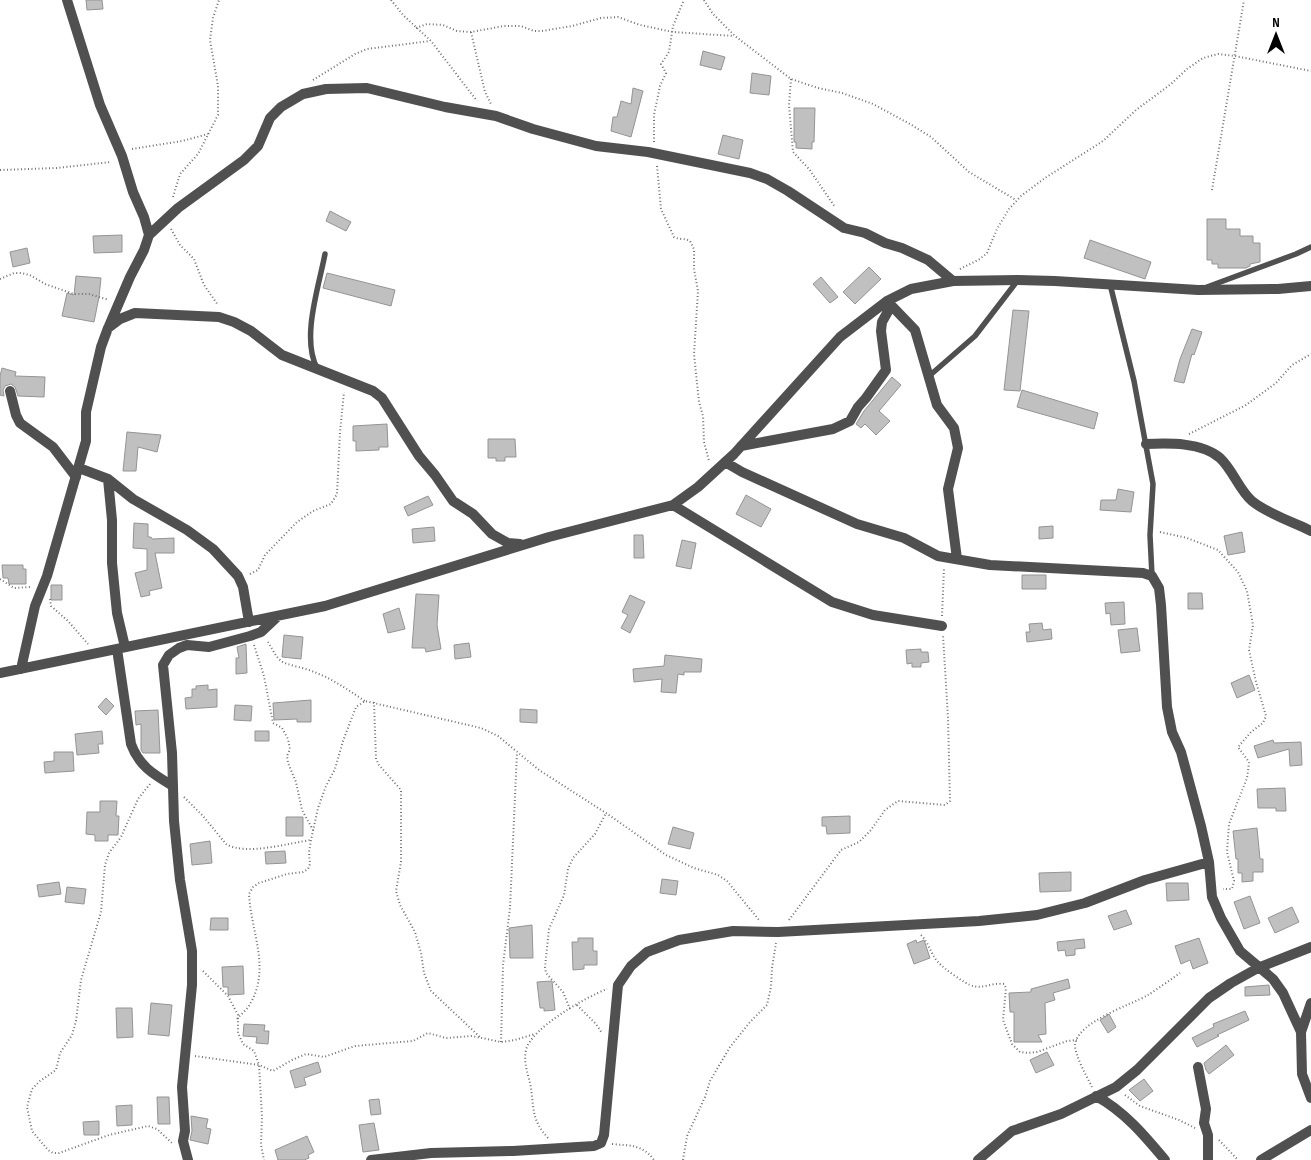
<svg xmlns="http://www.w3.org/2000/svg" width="1311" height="1160" font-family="'Sofia Sans Condensed',sans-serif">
  <rect width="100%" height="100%" fill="#fff"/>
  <path fill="#c0c0c0" stroke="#949494" d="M86 0H102L103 9 87 10Z
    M703 51 725 57 721 70 700 65Z
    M752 73 771 76 769 95 750 93Z
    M633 88 643 91 631 137 611 131 613 117H617L621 101 631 104Z
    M794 108H815L814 142H812V149L796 148V142H794Z
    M723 135 743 140 739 159 718 154Z
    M330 211 351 222 346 231 326 221Z
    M1207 219H1226V229H1240V236H1253V243H1260V262L1250 264V266L1246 268H1218V264H1212V260H1207Z
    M122 235V252L94 253 93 236Z
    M1090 240 1151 262 1145 279 1084 258Z
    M27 248 30 263 13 267 10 252Z
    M869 267 881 279 855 304 843 292Z
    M327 273 395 290 391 306 323 288Z
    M76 276 101 278 99 297 94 322 62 316 67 293 74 295Z
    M821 277 838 297 830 303 813 284Z
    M1013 310 1029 311 1020 391 1004 390Z
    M1192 329 1202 332 1194 355 1192 354 1184 383 1174 381 1180 359Z
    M2 368 16 372 15 376 45 377 44 397 18 396 15 387 11 384 5 386 3 390 4 396 0 395V376Z
    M892 377 901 385 879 411 890 421 876 435 865 424 861 428 856 424 864 411Z
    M1022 390 1098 413 1094 429 1017 407Z
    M387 424 388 447H379V450L356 451V441H353V426Z
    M127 432 161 435 157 452 138 447 136 471H123Z
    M488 439H515L516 457H505V461H496V458H488Z
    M1118 489 1134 492 1131 512 1100 510 1101 500H1116Z
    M746 495 771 509 761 527 736 514Z
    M428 496 433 505 408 516 404 507Z
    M134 523 148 524V537H151L152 539 174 538V553H155L162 588 149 591 150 595 141 597 135 573 147 570V549L133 548Z
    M1053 526V538L1039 539V527Z
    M434 527 435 541 413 543 412 529Z
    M1242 532 1245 552 1228 555 1224 536Z
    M634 535H643L644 558H634Z
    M682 540 696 543 691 569 676 566Z
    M2 565H23V569H26V584H9L8 578H3Z
    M1022 575H1046V589H1022Z
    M51 585H62V600H51Z
    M1188 593H1202L1203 609H1188Z
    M416 594 439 595 437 625 441 649 426 652 425 648H412Z
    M630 595 645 602 630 633 621 628 628 615 622 612Z
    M1124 602 1125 624 1111 625 1110 613 1106 614 1105 603Z
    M399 608 405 629 388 633 383 614Z
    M1042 623 1043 630 1051 629 1052 639 1027 642 1026 632H1030L1029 624Z
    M1137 628 1140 651 1121 653 1118 630Z
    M284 635 303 637 301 659 282 657Z
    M469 643 471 657 455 659 454 645Z
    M246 644 247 673 236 674V658H239L237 647Z
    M921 649V652H928L929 662 921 663V667H912V663L907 664 906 650Z
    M665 655 702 659 701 672H684V675L678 674 676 693 661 692 662 679 634 682 633 669 664 666Z
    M1249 675 1255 690 1237 698 1231 683Z
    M208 685V690L217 689V707L186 709 185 698 192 697V689H196V686Z
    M106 698 114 706 106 715 98 707Z
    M311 700V722H297V719L274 720 273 703Z
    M235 705 252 706 251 721 234 720Z
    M520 709 537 710V723L520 722Z
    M158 710 160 753H143L141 750V724L136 725 135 711Z
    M102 731 103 744H98L99 753 77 755 75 734Z
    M255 731H269V741H255Z
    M1273 740 1274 743 1301 742 1302 765 1290 766 1289 749 1258 758 1254 746Z
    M54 752H73L74 771 45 773 44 762 54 761Z
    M1285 788 1286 811H1276V808H1258L1257 789Z
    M100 801H117L116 816H119L118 835H108V841H95V835L86 834 87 812H100Z
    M850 816V833L827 834 826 826H822V817Z
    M286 817H303V836H286Z
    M673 827 694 833 690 849 668 844Z
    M1257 828 1260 859H1263V872H1253V881L1242 882V873H1238V859H1236L1233 831Z
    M210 841 212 863 192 865 190 844Z
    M285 851 286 863 266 864 265 852Z
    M1071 872V891L1040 892 1039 873Z
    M662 879 678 881 676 895 660 893Z
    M59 882 61 894 39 897 37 885Z
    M1166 883H1188L1189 900 1167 901Z
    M67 887 86 889 84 904 65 902Z
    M1250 896 1260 923 1244 929 1234 902Z
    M1292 907 1299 922 1275 933 1268 918Z
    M1126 910 1132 924 1114 930 1108 916Z
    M211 918H228V930H210Z
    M532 925 533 958H510L509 928Z
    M578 938H593V951H597V965H584V969L573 970 572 942H578Z
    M1199 938 1208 963 1193 969 1190 960 1181 964 1175 946Z
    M1084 939 1085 948 1075 949V955L1066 956 1065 950 1058 951 1057 942Z
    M916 940 917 943 924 940 930 958 914 964 907 944Z
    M243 966 244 994 228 995V987H223L222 967Z
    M1068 979 1070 988 1053 993 1055 1000 1045 1003 1046 1034 1038 1035 1042 1042H1014V1012H1010L1009 993 1031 992V989Z
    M552 981 555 1010 544 1011V1008H540L537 982Z
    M1269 985 1270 995 1245 996V987Z
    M151 1003 172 1005 169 1036 148 1034Z
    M116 1008H132L133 1037 117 1038Z
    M1245 1011 1249 1020 1217 1035 1219 1036 1197 1047 1192 1038 1214 1027 1213 1024Z
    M1109 1014 1116 1027 1108 1033 1100 1020Z
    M244 1024 265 1025 264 1031H269L268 1044 256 1043 257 1037 243 1036Z
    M1226 1045 1234 1055 1209 1074 1206 1070 1204 1063Z
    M1047 1052 1054 1065 1036 1073 1030 1060Z
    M318 1062 321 1072 304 1078 306 1085 295 1088 290 1071Z
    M1144 1079 1153 1091 1140 1101 1129 1090Z
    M157 1097H169L170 1124H158Z
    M379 1099 381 1114 371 1115 369 1100Z
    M132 1105V1125L117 1126 116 1106Z
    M191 1116 208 1119 206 1128 211 1129 208 1144 190 1140 192 1131Z
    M99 1121V1135H84L83 1122Z
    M374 1123 379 1150 363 1152 359 1125Z
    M307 1136 314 1152 308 1155 309 1158 304 1160H278L275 1150Z"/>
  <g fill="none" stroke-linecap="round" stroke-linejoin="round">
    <path stroke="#727272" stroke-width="2" stroke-dasharray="1 2.5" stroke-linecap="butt" d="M391 0 403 15 431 41 477 101
      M704 0 713 14 735 36 791 79 818 88 842 93 873 104 910 124 931 137 969 172 1016 200
      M416 28 427 24 443 25 457 31 471 32 504 26H521L534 31H542L572 26 601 18 618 17 640 25 673 32 734 36
      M471 32 485 92 491 104
      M791 79 789 105 793 152 809 169 835 207
      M313 80 355 54 367 49 430 41
      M654 142V115L660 86 666 73 661 64 669 52 673 26 684 0
      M132 149 182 141 208 134
      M657 166 661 209 674 237C680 240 685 238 690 241L694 249V269L698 291 694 354 699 402 703 416 704 442 709 461
      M0 170 57 168 111 162
      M1212 190 1244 0
      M173 197 180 174 198 154 218 115V86L210 40 213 18 219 0
      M171 229 180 245 194 259 204 285 218 305
      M960 269 980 259 987 253 997 229 1009 209 1021 196 1045 178 1103 141 1136 110 1171 84 1187 69 1203 58 1218 54 1235 56 1311 71
      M0 279 14 273H21L30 275 45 284 74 294H89L109 300
      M1189 434 1246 405 1276 383 1292 365 1311 354
      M1160 532 1187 538 1218 550 1238 572 1247 591 1253 625 1249 650 1256 682 1266 716 1263 723 1251 732 1238 747 1249 762 1248 771 1247 778 1229 824 1227 852 1234 881 1232 889H1223
      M250 574 258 570 265 555 297 522 313 511 331 504 337 494 340 432 344 392
      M0 579 14 588 30 587
      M50 599 51 606 68 621 88 644
      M942 616 944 568
      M268 642C272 648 275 656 281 661 286 665 306 668 314 672 333 679 348 690 365 701
      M254 645 264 676 273 723 282 728 288 739 290 749 287 756 288 763 296 782 302 810 313 830
      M374 702 376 759 379 765 401 790V862L396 891 400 905 415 932 421 953 424 973 431 991 480 1037
      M150 784 138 799 121 837 109 853 105 865 101 912 81 980 76 1021 72 1035 60 1053 56 1070 40 1081 32 1089 27 1107 32 1131 48 1150 53 1153H59L109 1135 148 1126 157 1129 173 1144
      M184 797 203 816 226 844C246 856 289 843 311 840
      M789 920 841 850 859 842 871 830 885 810 898 801 945 805 950 801 948 718 943 635
      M921 935C929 943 930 953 938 962 943 968 965 984 973 986 983 989 994 982 1004 984L1006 988 1003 1020 1012 1044 1020 1052 1028 1053 1037 1052 1067 1041 1077 1040
      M203 971 228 996 238 1015V1033L243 1044 254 1051 259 1065 262 1117 261 1145 264 1160
      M577 1005 596 1024 602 1033
      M570 1009 563 992 546 973 545 967 549 929 564 895 568 869 573 858 595 834 606 813
      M237 1019C241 1014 247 1010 250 1004 271 969 251 932 249 894L253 887 259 883 287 874 303 872 308 869 310 864 309 852 311 840 318 808 326 786 335 769 343 741 356 707 365 701 481 728 498 736 539 770 606 813 666 855 694 868 718 875 727 881 759 920
      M501 1042 503 965 510 908 517 752
      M195 1056 259 1065 273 1071 292 1060 306 1054 324 1057 355 1046 413 1041 428 1033 446 1038 472 1036 501 1042 515 1040 535 1034
      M1092 1087C1087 1077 1074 1054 1075 1044 1079 1021 1131 1005 1148 995 1159 988 1170 980 1180 973
      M1125 1095 1140 1106 1179 1120 1195 1128
      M548 1138C532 1120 534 1111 531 1088 529 1076 523 1064 526 1050 531 1028 586 997 607 989
      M1219 1140 1238 1160
      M612 1144C631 1146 642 1144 654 1160
      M683 1160 687 1136 705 1097 710 1081 730 1047 750 1022 767 1005 771 987 772 968 776 943"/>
    <path stroke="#505050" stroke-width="5.5" d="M1110 284 1134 381 1153 484 1150 535 1152 576
      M1207 287 1296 254 1311 247
      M317 368C301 338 319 286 325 254
      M928 377 975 336 1018 280"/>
    <path stroke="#505050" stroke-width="10" d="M67 0 100 105 122 156 133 192 144 217 149 235 144 250 130 277 109 326
      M149 235 178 208 244 160 258 146 270 118 281 107 303 94 326 89 367 88 445 107 496 116 533 129 596 146 648 152 750 173 767 179 788 191 844 228 865 233 885 243 902 248 928 260 953 281
      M887 301 915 330 937 405 954 428 958 448 948 489 957 559
      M10 391 16 415 20 423 53 447 76 477
      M1146 444C1168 443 1202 442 1220 458 1233 470 1239 490 1252 501 1268 514 1293 522 1311 531
      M741 446 833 429 850 421 858 407 866 398 886 370 881 331 882 322 891 306
      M725 462 742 472 857 524 904 538 938 556 990 565 1143 573 1152 576 1159 588 1161 605 1167 707 1172 732 1181 752 1201 826 1209 862 1212 897 1221 918 1240 951 1273 979 1283 993 1301 1032
      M79 468 108 479 133 499 187 530 213 549 238 576 243 587 249 622
      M108 479 112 520V563L117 613 125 647
      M673 505 832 602 873 615 942 626
      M117 649 131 744C139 766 153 774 173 786
      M21 669 35 606 47 576 86 441V412L101 347 108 328 120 319 135 313 219 317 234 322 251 331 282 355 373 391 382 398 419 456 435 475 453 501 473 514 492 534 508 543 520 544
      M0 673 325 606 549 537 673 505 698 487 734 454 840 337 887 301 911 289 953 281 1018 280 1055 281 1198 290 1278 289 1311 286
      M1311 1003 1301 1032 1302 1074 1311 1098
      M1198 1067 1206 1109 1204 1123 1208 1135V1160
      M1096 1096C1124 1111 1145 1136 1165 1160
      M188 1160 183 1141 185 1131 182 1087 192 985V951L180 880 174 821 172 753 163 665 169 655 179 648 187 645 209 647 250 636 261 632 278 616
      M371 1160 431 1153 513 1151 594 1146 601 1143 604 1135 618 985 631 966 647 952 679 940 733 931 778 932 979 921 1037 915 1085 903 1145 880 1209 862
      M978 1160 1012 1131 1061 1114 1116 1087 1137 1070 1209 998 1231 983 1258 968 1311 947
      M1261 1160 1311 1130"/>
  </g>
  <g transform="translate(1276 35)" stroke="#ffffff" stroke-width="4" paint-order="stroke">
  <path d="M0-4L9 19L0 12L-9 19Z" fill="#000000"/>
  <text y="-8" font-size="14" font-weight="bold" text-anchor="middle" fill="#000000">N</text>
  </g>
</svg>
